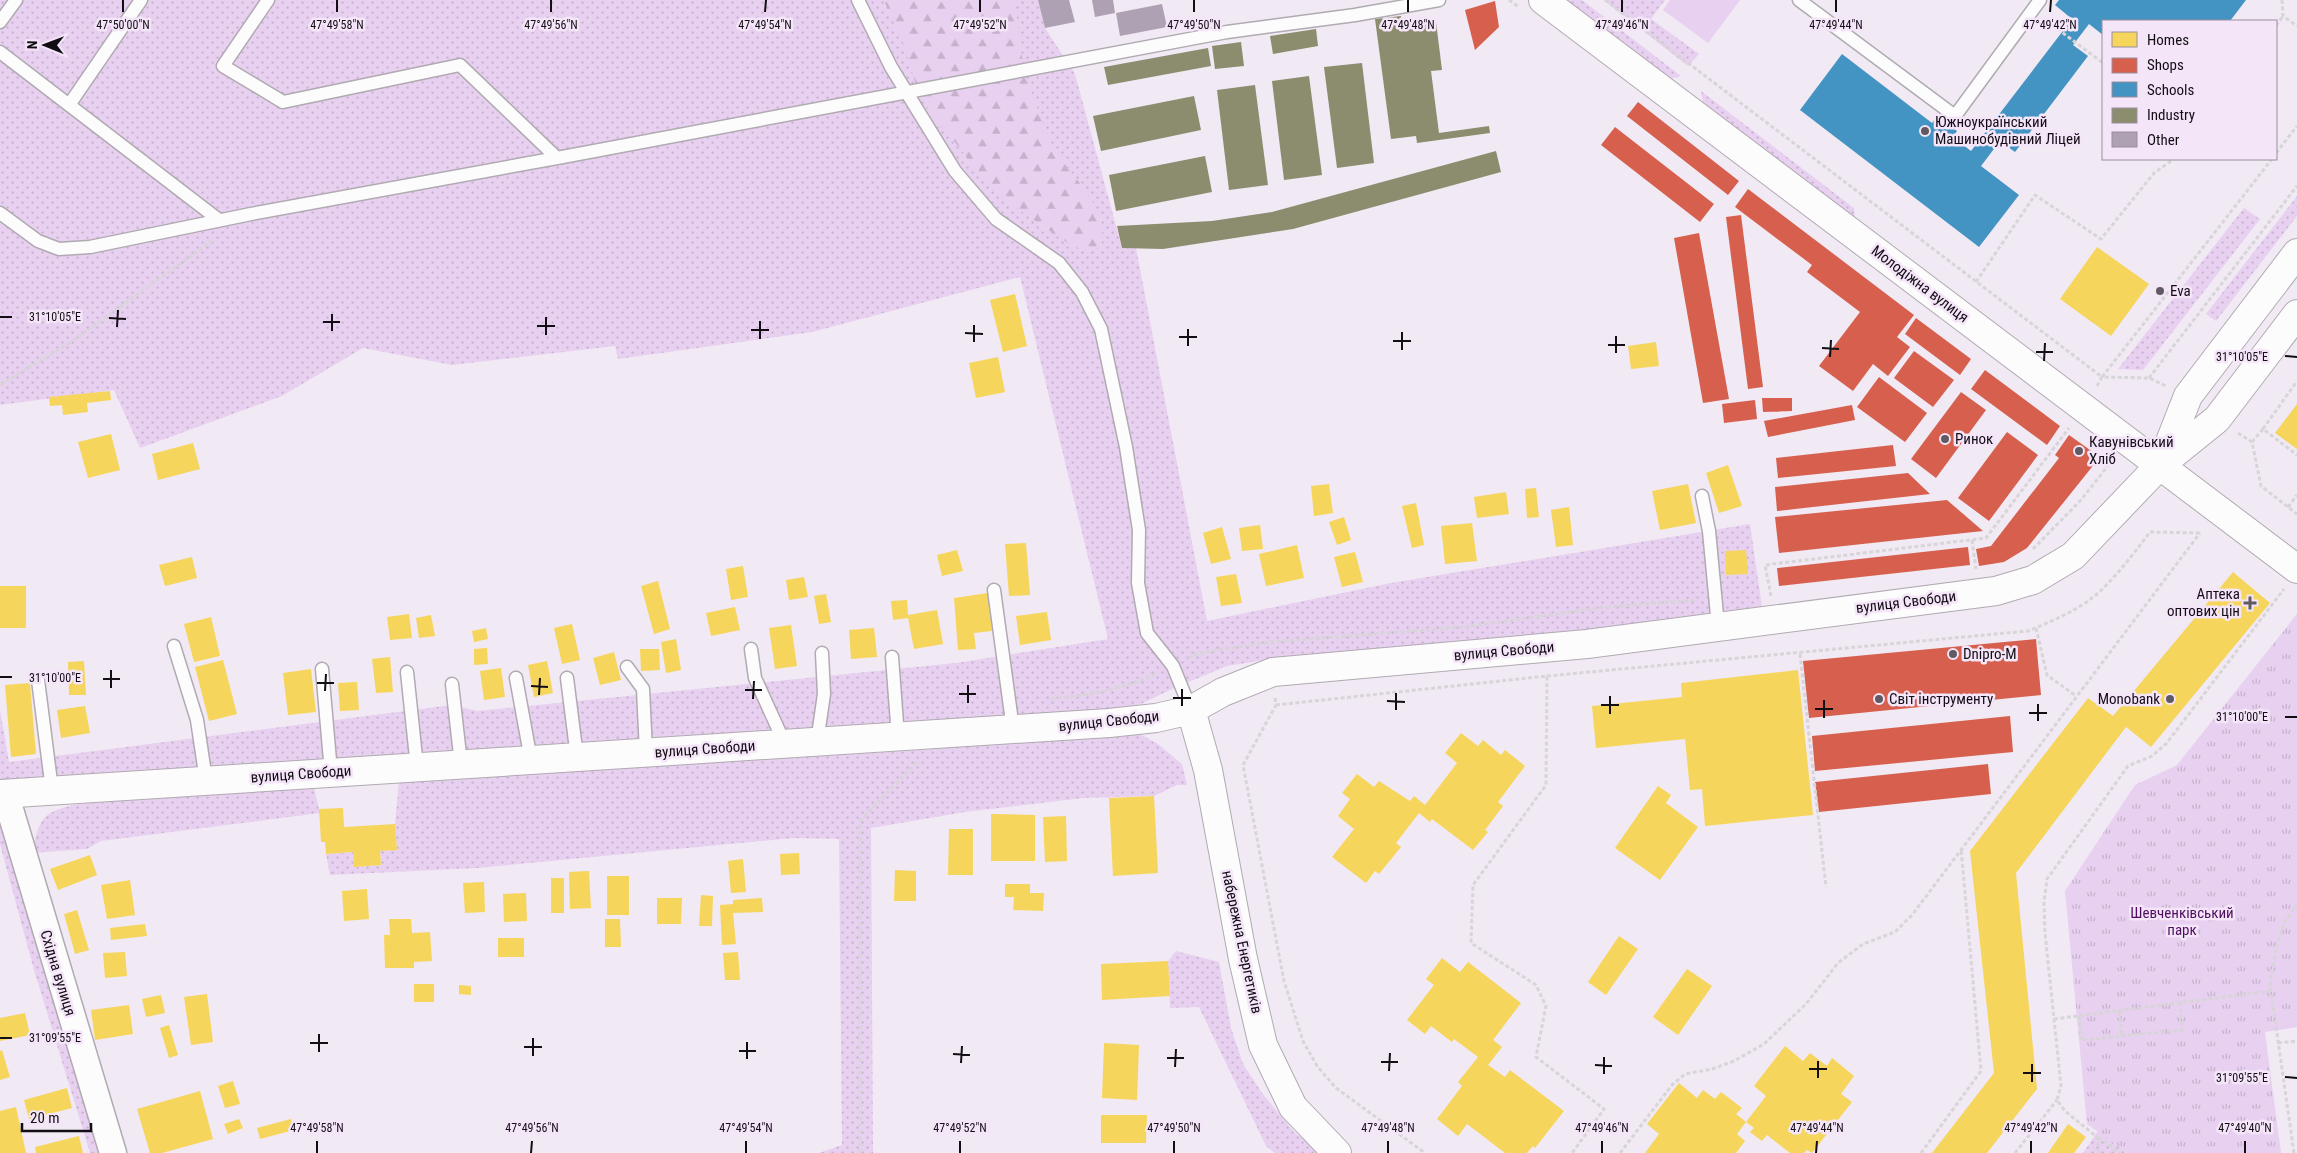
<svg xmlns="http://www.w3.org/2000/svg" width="2297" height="1153" font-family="'Roboto Condensed',sans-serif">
  <defs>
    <pattern id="grass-dots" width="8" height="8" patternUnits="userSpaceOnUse" patternTransform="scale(1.25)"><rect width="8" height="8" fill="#e8d0f0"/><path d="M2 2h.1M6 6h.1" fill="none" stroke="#c6b1cd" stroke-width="1.8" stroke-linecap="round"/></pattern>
    <pattern id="forest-firs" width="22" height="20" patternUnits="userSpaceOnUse" patternTransform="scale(1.25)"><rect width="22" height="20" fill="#e8d0f0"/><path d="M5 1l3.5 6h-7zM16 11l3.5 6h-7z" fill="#c6b1cd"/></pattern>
    <pattern id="park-tufts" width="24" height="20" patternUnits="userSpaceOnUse" patternTransform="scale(1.25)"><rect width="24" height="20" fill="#e8d0f0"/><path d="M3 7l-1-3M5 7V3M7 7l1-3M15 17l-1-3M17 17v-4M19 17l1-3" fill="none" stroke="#c6b1cd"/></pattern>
  </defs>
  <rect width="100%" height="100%" fill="#f1e9f4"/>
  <path fill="url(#grass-dots)" d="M0 0H1038L1045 28 1075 74 1122 248H1136L1207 621 1391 583 1750 524 1762 607 1552 640 1271 659 1227 666 1174 688 1141 704 1097 714 110 778 109 772 0 782V710L9 762 452 705 477 711 956 663 1108 639 1020 277 812 332 618 359 615 346 452 365 363 348 282 396 140 448 114 390 0 405Z
    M1555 0H1582L1681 76 1660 82Z
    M1607 0H1665L1651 19 1699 54 1688 66 1606 2Z
    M1701 91 1854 208 1856 229 1705 115Z
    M2297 196V216L2216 321 2206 314Z
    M2244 208 2260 219 2143 370 2118 369Z
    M1138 733 1158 744 1182 764 1187 785H1177L1154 796 1083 798 965 812 871 828 873 1153H819L842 1145 839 839 794 838 477 868 330 875 326 854 353 852 354 867 381 865 380 851 397 850 395 824 399 782 922 750 1098 734Z
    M314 788 320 813 101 841 87 849 32 853C40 817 42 812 78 804Z
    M0 816 102 1153H90L34 970 8 874 0 844Z
    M1176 951 1219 962 1231 1028 1243 1064 1262 1093 1295 1133 1323 1153H1275L1266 1146 1199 1007 1170 1008 1168 961Z
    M2098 1131 2128 1153H2083Z"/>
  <path fill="url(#forest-firs)" d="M884 0H1014C1018 21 1020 43 1023 64 1027 84 1036 103 1043 122 1048 135 1053 149 1062 160 1076 179 1104 209 1103 235 1102 258 1082 250 1069 244L999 196 984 180 951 137 935 121 918 91 904 46Z"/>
  <path fill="url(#park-tufts)" d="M2297 614V1027L2265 1032 2281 1153H2128L2087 1124 2065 891 2135 785 2177 765Z"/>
  <path fill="#e8d0f0" d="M1670 0H1740L1708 43 1663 10Z"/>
  <path fill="#f6d55c" d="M2097 247 2149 284 2111 336 2060 299Z
    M1015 294 1027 346 1003 352 990 300Z
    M1656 342 1659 366 1631 369 1628 346Z
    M998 357 1005 392 976 398 969 363Z
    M110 391 111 400 87 403 88 412 63 415 62 405 50 406 49 397Z
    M2297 404V449L2275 433Z
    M111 434 120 470 88 478 78 442Z
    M193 443 200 469 158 480 152 454Z
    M1728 465 1742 506 1719 513 1706 473Z
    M1329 484 1333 513 1314 516 1311 486Z
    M1688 484 1696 523 1660 530 1652 491Z
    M1536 488 1539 517 1527 518 1525 489Z
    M1506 492 1509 514 1477 518 1474 497Z
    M1416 503 1424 545 1412 548 1402 506Z
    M1569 507 1573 545 1556 547 1551 510Z
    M1344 517 1351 540 1337 545 1329 522Z
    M1472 523 1477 561 1445 564 1441 526Z
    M1260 525 1263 549 1242 551 1239 528Z
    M1222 527 1231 559 1211 564 1203 533Z
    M1026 543 1030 595 1009 596 1005 544Z
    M1297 545 1304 578 1266 586 1259 554Z
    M957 550 963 571 942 576 937 555Z
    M1746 550 1748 574 1726 575 1725 551Z
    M1355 552 1363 582 1342 587 1334 557Z
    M192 557 197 578 165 586 159 565Z
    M743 566 748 597 731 600 726 569Z
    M2233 572 2270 603 2151 747 2126 727 2016 873 2037 1089 1987 1153H1932L1994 1073 1970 851 2088 698 2113 716Z
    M1236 574 1242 603 1221 606 1216 577Z
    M804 577 808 597 789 600 786 580Z
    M658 581 670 629 654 634 641 586Z
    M0 586H26V628H0Z
    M988 593 992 631 974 633 976 649 958 650 954 598Z
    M826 594 831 622 819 624 814 596Z
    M907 600 908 615 937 610 943 644 914 649 908 618 893 620 891 601Z
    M735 607 740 630 711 636 706 613Z
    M1047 612 1051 640 1020 645 1016 616Z
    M409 614 412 638 390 640 387 617Z
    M431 615 435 636 419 638 416 618Z
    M211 617 220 656 194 662 184 624Z
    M572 624 580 660 562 664 554 628Z
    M791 625 797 666 775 669 769 628Z
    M486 628 488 639 474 642 472 631Z
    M874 628 877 657 851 659 849 630Z
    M676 639 681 670 666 673 661 642Z
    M487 648 488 664 474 665V649Z
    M640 649H659L660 670 641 671Z
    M614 652 621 680 600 685 593 658Z
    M390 657 393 692 376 693 372 659Z
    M223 660 237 714 209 721 195 667Z
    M84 661 86 695H69L68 662Z
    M547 661 553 693 534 697 528 665Z
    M501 668 505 697 484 700 480 671Z
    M311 669 316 712 288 715 283 673Z
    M1798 670 1813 815 1705 826 1702 789 1690 790 1685 739 1596 748 1592 706 1682 697 1681 683Z
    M357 682 359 710 340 711 338 683Z
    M30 683 36 754 11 757 5 685Z
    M85 706 90 733 61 738 57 710Z
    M1461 733 1478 746 1483 740 1501 755 1505 750 1525 766 1498 802 1503 806 1485 830 1488 832 1473 850 1432 819 1430 822 1419 813 1396 843 1401 847 1379 874 1375 871 1366 883 1332 857 1354 829 1338 816 1350 799 1342 793 1357 774 1374 787 1379 781 1410 801 1414 796 1425 805 1457 763 1445 753Z
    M1658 786 1671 795 1666 803 1698 827 1660 880 1615 848Z
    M1154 796 1158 873 1113 876 1109 798Z
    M343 808 344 827 395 824 397 850 380 851 381 865 354 867 353 852 326 854 325 842H321L319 809Z
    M991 814 1035 815V861H991Z
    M1066 816 1067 861 1045 862 1043 817Z
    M949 829H973V875H948Z
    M799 853 800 874 781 875 780 854Z
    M90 855 97 875 58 890 50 869Z
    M743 859 746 892 731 893 728 861Z
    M895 870 916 871V901H894Z
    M589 871 591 908 570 909 569 872Z
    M607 876H629V915H607Z
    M551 878H564V913H551Z
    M130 880 135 915 107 919 101 885Z
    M484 882 485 912 465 913 463 883Z
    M1005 884H1030V893H1044L1043 911 1013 910 1014 897H1005Z
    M367 889 369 919 344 921 342 891Z
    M526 893 527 921 504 922 503 894Z
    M701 895 713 896 712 926H699Z
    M657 898H682L681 924H657Z
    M762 898 763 912 733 913 736 944 722 945 720 905 733 904V900Z
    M77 910 89 950 75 954 64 914Z
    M389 919H411L412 933 430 932 432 961 414 962V968H385L384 935H390Z
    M605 919H620L621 947H605Z
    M145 924 147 936 111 940 110 928Z
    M1619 936 1638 949 1606 995 1588 982Z
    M498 938H524V957H498Z
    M125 952 127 976 105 978 103 953Z
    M738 952 740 980H725L723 953Z
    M1442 958 1460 972 1468 962 1521 1003 1493 1040 1502 1047 1488 1065 1505 1077 1510 1070 1564 1111 1535 1148 1533 1146 1527 1153H1505L1467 1124 1458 1136 1437 1119 1462 1086 1458 1082 1478 1057 1454 1039 1452 1042 1431 1026 1425 1034 1407 1020 1434 985 1426 979Z
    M1168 961 1170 996 1102 1000 1101 964Z
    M1687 969 1712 986 1678 1035 1653 1017Z
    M414 984H434V1002H414Z
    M459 985 471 986V995L459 994Z
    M207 994 213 1042 191 1045 184 997Z
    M161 995 165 1013 146 1017 142 999Z
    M129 1005 133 1034 95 1040 91 1010Z
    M25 1013 30 1035 0 1041V1018Z
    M169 1025 178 1055 169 1058 160 1028Z
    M1104 1043 1139 1045 1137 1100 1102 1098Z
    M1785 1046 1803 1061 1810 1053 1827 1066 1832 1058 1854 1076 1841 1094 1852 1102 1812 1153 1807 1150 1804 1153H1790L1767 1135 1762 1141 1750 1132 1754 1128 1746 1122 1766 1096 1754 1086Z
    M2 1050 10 1077 0 1080V1051Z
    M233 1081 240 1104 225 1108 218 1086Z
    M1679 1083 1697 1098 1703 1090 1715 1099 1721 1092 1742 1108 1736 1114 1746 1122 1737 1134 1745 1141 1736 1153H1645L1659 1134 1647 1124Z
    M67 1088 72 1108 29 1119 24 1100Z
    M200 1091 213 1139 162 1153H150L137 1109Z
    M16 1107 26 1153H0V1111Z
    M1101 1115H1147L1146 1143H1101Z
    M239 1119 243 1128 228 1134 224 1124Z
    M291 1119 294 1130 260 1139 257 1128Z
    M2068 1124 2086 1137 2074 1153H2048Z
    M79 1136 83 1153H36L35 1147Z"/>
  <path fill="#d6604d" d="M1495 1 1499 27 1475 50 1465 10Z
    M1638 102 1739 181 1728 195 1627 116Z
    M1615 127 1714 204 1700 222 1601 145Z
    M1748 189 1914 315 1897 337 1910 347 1888 376 1873 364 1853 391 1819 366 1860 312 1807 272 1812 265 1735 207Z
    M1741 215 1763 387 1748 389 1726 217Z
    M1699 233 1729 399 1703 403 1674 238Z
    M1916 318 1971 359 1960 375 1905 334Z
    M1914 351 1954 380 1933 407 1894 378Z
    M1985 370 2060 426 2047 445 1971 389Z
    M1879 377 1927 413 1905 442 1857 407Z
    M1961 392 1986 410 1936 478 1911 459Z
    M1762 398H1792V411L1763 412Z
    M1755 400 1757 419 1724 423 1722 404Z
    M1852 405 1855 420 1768 437 1764 421Z
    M2007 432 2038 455 1989 521 1958 498Z
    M2069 435 2100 457 2027 548 2004 562 1979 566 1976 549 1991 546 2059 458 2055 455Z
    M1893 445 1896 466 1778 478 1776 458Z
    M1908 473 1930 494 1777 511 1775 487Z
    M1947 500 1983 531 1779 553 1775 517Z
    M1968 547 1970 565 1779 586 1777 568Z
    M2036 639 2041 695 1809 718 1803 661Z
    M2010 716 2013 752 1815 771 1812 736Z
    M1988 764 1991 794 1819 812 1815 782Z"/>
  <path fill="#4393c3" d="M2059 0H2246L2230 21H2103V35L2089 24 2073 45 2088 56 2015 152 2000 141 1981 166 2019 195 1979 247 1800 110 1842 54 1932 123 1937 116 1957 131 1953 137 1971 151 2072 19 2055 5Z"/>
  <path fill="#8c8c6e" d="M1401 16 1402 27 1436 22 1442 70 1431 71 1439 133 1489 126 1490 133 1417 143 1416 136 1391 139 1375 19Z
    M1316 29 1318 46 1273 54 1270 36Z
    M1241 42 1244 66 1215 69 1212 46Z
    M1208 48 1211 66 1108 85 1104 67Z
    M1362 63 1374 163 1337 168 1324 67Z
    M1309 76 1322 175 1284 180 1272 81Z
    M1255 85 1268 185 1229 190 1217 90Z
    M1194 96 1201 130 1101 151 1093 116Z
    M1496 151 1501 172 1293 229 1163 249 1122 248 1117 226 1212 221 1272 212Z
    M1205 156 1212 192 1116 211 1109 175Z"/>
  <path fill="#aea1b3" d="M1038 0H1069L1075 22 1045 28Z
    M1092 0H1113L1115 13 1095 17Z
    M1162 4 1167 27 1120 36 1116 13Z"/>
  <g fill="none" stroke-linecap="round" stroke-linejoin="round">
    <defs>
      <path id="lane" d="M268 0 223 66 283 102 460 65 557 158
        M858 0 891 67 955 171 996 219 1059 263 1082 292 1101 329 1126 447 1139 530 1138 583 1147 633 1173 666 1191 710
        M1799 0 1955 116 2040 0
        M0 22 16 0
        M0 52 219 220
        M69 105 141 0
        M0 213 38 241 59 249 90 247 251 214 557 158 1227 32 1355 15 1439 0
        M1702 496 1709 531 1718 626
        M994 590 1013 729
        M174 646 197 720 206 780
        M751 649 755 678 785 744
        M892 657 898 737
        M627 667 643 689 646 752
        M322 669 331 772
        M407 672 417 767
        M516 678 531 760
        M567 678 577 757
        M38 680 52 790
        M452 684 461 764
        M817 742 824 694 822 653"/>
      <path id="street" d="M5 793 113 1153"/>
      <path id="secondary" d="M1543 0 2297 569
        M2162 462 2188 396 2297 253
        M1191 710 1208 770 1243 959 1263 1045 1293 1107 1337 1153
        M0 794 1109 723 1156 718 1191 710 1223 692 1273 672 1587 644 1996 591 2033 580 2073 556 2160 465 2217 419 2297 314"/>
    </defs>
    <use href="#lane" stroke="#b0aab1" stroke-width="15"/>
    <use href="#street" stroke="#b0aab1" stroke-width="29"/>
    <use href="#secondary" stroke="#b0aab1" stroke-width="30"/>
    <path stroke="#d7d5d7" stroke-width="3" stroke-dasharray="4 2.5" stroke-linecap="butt" d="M1509 0 1519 7
      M1605 0 2102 377 2272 159
      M2282 0 2283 16 2297 26
      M2047 21 2103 63
      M2276 26 2283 16
      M2276 153 2297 126
      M1976 282 2035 195 2101 239 2154 173 2174 159
      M2149 378 2297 186
      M0 385 74 340 212 241
      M2097 386 2102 377 2149 378 2166 386
      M2263 429 2297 381
      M2238 433 2252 442 2261 486 2297 514
      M2252 442 2263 429 2297 455
      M2288 507 2297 495
      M1972 540 1976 569
      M2033 549 2081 500 2107 467 2105 456
      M1771 596 1765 565 1986 538 2069 428
      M2036 628 2047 675 2076 696
      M1800 654 1826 887
      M1188 658 1198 653 1271 642 1463 627 1606 607 1698 600
      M1547 676 2028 631C2052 621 2077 611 2097 594 2117 576 2134 553 2150 532L2201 533
      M1275 698 1276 705 1243 765 1284 981 1303 1041 1317 1066 1336 1088 1425 1153
      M1051 699C1088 695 1124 689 1158 673
      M1276 705 1547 676 1546 785 1473 885 1471 943 1536 985 1546 1006 1536 1057 1604 1109 1572 1153
      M2119 1011 2122 1036
      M2079 1016 2081 1040 2182 1030 2180 1003
      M2054 1019 2271 991
      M2278 1043 2297 1041
      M2098 1137 2120 1153
      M860 1153V821L917 762H920
      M1620 1153 1672 1085 1685 1074 1712 1069 1734 1061 1764 1044 1806 1004 1838 963 1863 944 1895 932 1912 915 2200 533
      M1921 1153 1981 1071 1961 848
      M2015 1153 2057 1100
      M2099 1153 2097 1137 2065 1111 2057 1100 2061 1086 2045 933 2044 902 2047 879 2128 766 2152 756 2166 744 2284 589
      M2294 1153 2270 984 2276 948 2285 921 2297 905"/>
    <use href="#lane" stroke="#fdfcfd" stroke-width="12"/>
    <use href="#street" stroke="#fdfcfd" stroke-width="26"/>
    <use href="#secondary" stroke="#fdfcfd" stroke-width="28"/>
  </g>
  <path fill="none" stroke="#120e14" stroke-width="2" d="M123 12V0M337 12V0M551 12V0M765 12 766 0M980 12V0M1194 12V0M1408 12V0M1622 12V0M1836 12V0M2050 12 2051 0M0 317H12M109 318 126 319M323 322H340M537 326H555M117 327 118 310M751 330H769M332 331V314M965 333 983 334M546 335V317M1179 337H1197M760 339V321M1393 341H1411M974 342V325M1608 345H1625M1188 346V329M1822 348 1839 349M1402 350V332M2036 352H2053M1616 353V336M2285 356 2297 357M1830 357 1831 340M2044 361 2045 343M0 677H12M103 679H120M317 683H334M531 686 548 687M111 688V670M745 690H762M325 691 326 674M959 694H976M539 695 540 678M1173 698H1191M753 699 754 681M1387 701 1405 702M968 703V685M1601 705H1619M1182 706V689M1815 709H1833M1396 710V693M2029 713H2047M1610 714V696M2285 717H2297M1824 718V700M2038 721V704M0 1038H12M310 1043H328M524 1047H542M739 1051H756M319 1052V1034M953 1054 970 1055M533 1056V1038M1167 1058H1184M747 1059V1042M1381 1062H1398M961 1063 962 1046M1595 1065 1612 1066M1175 1067 1176 1049M1809 1069H1827M1389 1071 1390 1053M2023 1073H2041M1604 1074V1057M2285 1077 2297 1078M1818 1078V1061M2032 1082V1064M317 1153V1141M531 1153 532 1141M746 1153V1141M960 1153V1141M1174 1153V1141M1388 1153V1141M1602 1153V1141M1816 1153 1817 1141M2031 1153V1141M2245 1153V1141"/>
  <g fill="#605b62" stroke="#f4e5f8" stroke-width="2">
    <circle cx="1925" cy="131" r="5"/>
    <circle cx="2160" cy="291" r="5"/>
    <circle cx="1945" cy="439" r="5"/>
    <circle cx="2079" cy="451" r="5"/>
    <path d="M2247.5 595.5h5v5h5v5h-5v5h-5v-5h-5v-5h5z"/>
    <circle cx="1953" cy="654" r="5"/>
    <circle cx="1879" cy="699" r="5"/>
    <circle cx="2170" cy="699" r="5"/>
  </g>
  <g text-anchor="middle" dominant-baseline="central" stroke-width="5" stroke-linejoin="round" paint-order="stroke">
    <g font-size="15" fill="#120e14" stroke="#f4e5f8" text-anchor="start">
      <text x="1935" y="122">Южноукраїнський<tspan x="1935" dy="17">Машинобудівний Ліцей</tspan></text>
      <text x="2170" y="291">Eva</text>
      <text x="1955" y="439">Ринок</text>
      <text x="2089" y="442">Кавунівський<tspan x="2089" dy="17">Хліб</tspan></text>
      <text x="2240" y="594" text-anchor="end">Аптека<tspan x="2240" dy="17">оптових цін</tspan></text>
      <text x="1963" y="654">Dnipro-M</text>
      <text x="1889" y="699">Світ інструменту</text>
      <text x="2160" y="699" text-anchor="end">Monobank</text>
    </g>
    <g font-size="15" fill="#120e14" stroke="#f4e5f8">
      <text transform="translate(1920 284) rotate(37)">Молодіжна вулиця</text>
      <text transform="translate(1906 602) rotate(-7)">вулиця Свободи</text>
      <text transform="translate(1504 651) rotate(-5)">вулиця Свободи</text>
      <text transform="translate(1109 721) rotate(-6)">вулиця Свободи</text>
      <text transform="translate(705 749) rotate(-4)">вулиця Свободи</text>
      <text transform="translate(301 774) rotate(-4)">вулиця Свободи</text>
      <text transform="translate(1242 942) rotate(78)">набережна Енергетиків</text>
      <text transform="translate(58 973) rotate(73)">Східна вулиця</text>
    </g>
    <g font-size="15" fill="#4f0d60" stroke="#f4e5f8">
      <text x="2182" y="913">Шевченківський<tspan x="2182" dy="17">парк</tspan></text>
    </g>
  </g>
  <g font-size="12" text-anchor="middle" fill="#120e14" stroke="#f4e5f8" stroke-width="5" stroke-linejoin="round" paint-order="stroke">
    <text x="123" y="29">47°50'00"N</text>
    <text x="337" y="29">47°49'58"N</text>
    <text x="551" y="29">47°49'56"N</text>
    <text x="765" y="29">47°49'54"N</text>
    <text x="980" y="29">47°49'52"N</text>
    <text x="1194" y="29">47°49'50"N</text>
    <text x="1408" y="29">47°49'48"N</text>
    <text x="1622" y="29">47°49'46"N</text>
    <text x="1836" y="29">47°49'44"N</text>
    <text x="2050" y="29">47°49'42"N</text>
    <text x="55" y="321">31°10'05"E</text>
    <text x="2242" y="361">31°10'05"E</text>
    <text x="55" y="682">31°10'00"E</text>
    <text x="2242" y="721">31°10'00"E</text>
    <text x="55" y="1042">31°09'55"E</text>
    <text x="2242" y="1082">31°09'55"E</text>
    <text x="317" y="1132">47°49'58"N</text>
    <text x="532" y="1132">47°49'56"N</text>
    <text x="746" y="1132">47°49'54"N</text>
    <text x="960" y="1132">47°49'52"N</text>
    <text x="1174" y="1132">47°49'50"N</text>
    <text x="1388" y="1132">47°49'48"N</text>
    <text x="1602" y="1132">47°49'46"N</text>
    <text x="1817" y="1132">47°49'44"N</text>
    <text x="2031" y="1132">47°49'42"N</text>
    <text x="2245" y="1132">47°49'40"N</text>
  </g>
  <rect x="2102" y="20" width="175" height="140" fill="#f4e5f8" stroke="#9a8f9d"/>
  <rect x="2112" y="32" width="25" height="15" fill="#f6d55c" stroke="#9a8f9d"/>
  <text x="2147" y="45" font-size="15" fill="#120e14">Homes</text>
  <rect x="2112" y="58" width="25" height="15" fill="#d6604d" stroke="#9a8f9d"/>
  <text x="2147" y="70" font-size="15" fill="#120e14">Shops</text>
  <rect x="2112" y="82" width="25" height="15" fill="#4393c3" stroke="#9a8f9d"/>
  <text x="2147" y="95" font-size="15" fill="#120e14">Schools</text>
  <rect x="2112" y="108" width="25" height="15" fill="#8c8c6e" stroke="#9a8f9d"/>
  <text x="2147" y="120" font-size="15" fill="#120e14">Industry</text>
  <rect x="2112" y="132" width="25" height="15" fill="#aea1b3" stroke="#9a8f9d"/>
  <text x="2147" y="145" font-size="15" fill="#120e14">Other</text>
  <g transform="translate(45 45) rotate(271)" stroke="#f4e5f8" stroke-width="4" paint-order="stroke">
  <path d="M0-4L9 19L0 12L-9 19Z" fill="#120e14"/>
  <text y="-8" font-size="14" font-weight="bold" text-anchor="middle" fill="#120e14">N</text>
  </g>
  <path d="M22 1123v8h69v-8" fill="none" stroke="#120e14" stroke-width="2.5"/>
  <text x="30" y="1123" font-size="15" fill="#120e14" stroke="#f4e5f8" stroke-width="4" paint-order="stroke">20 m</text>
</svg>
